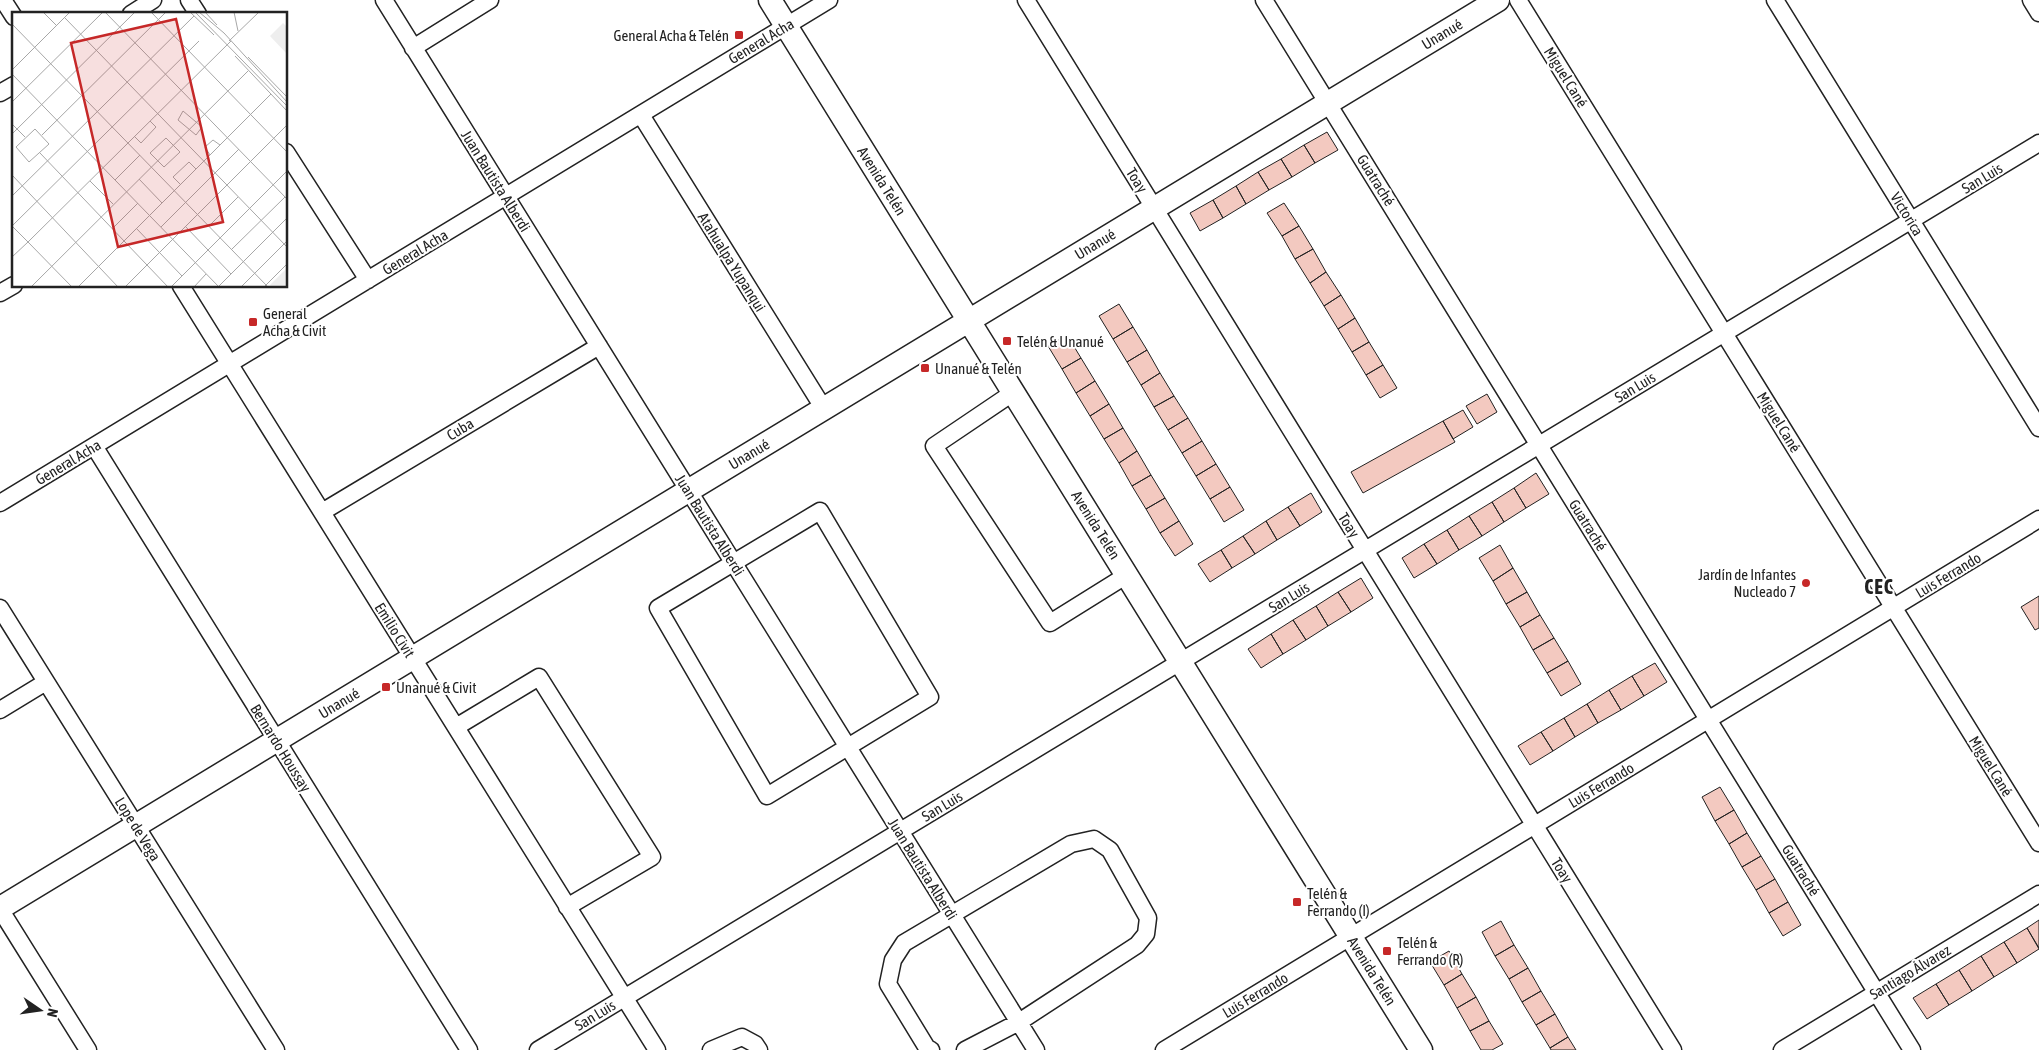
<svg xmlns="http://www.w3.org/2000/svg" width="2039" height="1050" font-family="'Asap Condensed',sans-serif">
  <rect width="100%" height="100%" fill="#fff"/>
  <path fill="#f3c9c0" stroke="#222" d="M1327 132 1338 150 1315 163 1304 145Z
    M1304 145 1315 163 1292 177 1281 159Z
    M1281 159 1292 177 1269 190 1258 172Z
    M1258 172 1269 190 1246 204 1236 186Z
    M1236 186 1246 204 1223 218 1213 200Z
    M1213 200 1223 218 1200 231 1190 213Z
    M1284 203 1299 226 1282 236 1267 213Z
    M1299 226 1313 249 1295 259 1282 236Z
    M1313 249 1326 272 1310 283 1295 259Z
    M1326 272 1341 295 1324 306 1310 283Z
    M1341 295 1355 318 1338 329 1324 306Z
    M1119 304 1133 327 1113 339 1099 316Z
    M1355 318 1369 342 1352 352 1338 329Z
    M1133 327 1147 350 1127 362 1113 339Z
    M1067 335 1081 358 1062 369 1048 346Z
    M1369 342 1383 365 1366 375 1352 352Z
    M1147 350 1160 373 1141 385 1127 362Z
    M1081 358 1095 381 1076 393 1062 369Z
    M1383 365 1397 388 1380 398 1366 375Z
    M1160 373 1174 396 1154 407 1141 385Z
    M1095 381 1109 404 1090 416 1076 393Z
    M1487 394 1497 412 1477 424 1466 406Z
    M1174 396 1188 418 1168 430 1154 407Z
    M1109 404 1123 428 1104 439 1090 416Z
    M1463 410 1473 427 1453 439 1443 421Z
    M1188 418 1202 441 1182 453 1168 430Z
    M1443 421 1455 442 1363 493 1351 472Z
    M1123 428 1137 451 1119 463 1104 439Z
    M1202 441 1216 464 1196 476 1182 453Z
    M1137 451 1151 475 1132 486 1119 463Z
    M1216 464 1230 487 1210 499 1196 476Z
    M1536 473 1549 494 1526 508 1514 488Z
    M1151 475 1165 498 1146 509 1132 486Z
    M1230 487 1244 510 1224 522 1210 499Z
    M1514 488 1526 508 1504 522 1492 502Z
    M1311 493 1322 512 1300 526 1288 507Z
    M1165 498 1179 521 1160 533 1146 509Z
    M1492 502 1504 522 1482 536 1469 516Z
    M1288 507 1300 526 1277 540 1266 521Z
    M1469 516 1482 536 1459 550 1447 530Z
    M1179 521 1193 544 1175 556 1160 533Z
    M1266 521 1277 540 1255 554 1243 536Z
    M1447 530 1459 550 1437 564 1424 544Z
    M1243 536 1255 554 1232 568 1221 550Z
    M1424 544 1437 564 1414 578 1402 558Z
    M1500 545 1513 568 1493 581 1479 558Z
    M1221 550 1232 568 1210 582 1198 564Z
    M1513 568 1527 592 1506 604 1493 581Z
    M1361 578 1373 598 1351 612 1338 592Z
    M1338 592 1351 612 1328 626 1316 606Z
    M1527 592 1540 615 1520 627 1506 604Z
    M2039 596V628L2035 630 2021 607Z
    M1316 606 1328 626 1306 640 1293 620Z
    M1540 615 1554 638 1533 650 1520 627Z
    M1293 620 1306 640 1283 654 1271 634Z
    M1271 634 1283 654 1261 668 1248 649Z
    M1554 638 1568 661 1547 673 1533 650Z
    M1568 661 1581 684 1561 696 1547 673Z
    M1655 663 1667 682 1644 696 1632 676Z
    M1632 676 1644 696 1621 710 1609 690Z
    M1609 690 1621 710 1598 723 1587 704Z
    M1587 704 1598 723 1575 737 1564 718Z
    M1564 718 1575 737 1553 751 1541 732Z
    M1541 732 1553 751 1530 765 1518 746Z
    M1720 787 1734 810 1715 821 1702 797Z
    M1734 810 1747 833 1729 844 1715 821Z
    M1747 833 1761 856 1742 867 1729 844Z
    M1761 856 1775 879 1756 890 1742 867Z
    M1775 879 1788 902 1769 913 1756 890Z
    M1788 902 1801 925 1783 936 1769 913Z
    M2039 920V948L2027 928Z
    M1501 921 1514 945 1495 956 1482 932Z
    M2027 928 2039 949 2017 963 2004 942Z
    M2004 942 2017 963 1994 977 1981 956Z
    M1514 945 1528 968 1509 979 1495 956Z
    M1449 951 1462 974 1444 985 1430 962Z
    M1981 956 1994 977 1972 991 1959 970Z
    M1528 968 1541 991 1522 1002 1509 979Z
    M1959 970 1972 991 1949 1005 1936 984Z
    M1462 974 1476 997 1457 1008 1444 985Z
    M1936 984 1949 1005 1927 1019 1913 998Z
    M1541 991 1555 1014 1536 1025 1522 1002Z
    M1476 997 1489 1021 1470 1031 1457 1008Z
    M1555 1014 1568 1037 1550 1048 1536 1025Z
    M1489 1021 1503 1044 1492 1050H1481L1470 1031Z
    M1568 1037 1576 1050H1551L1550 1048Z"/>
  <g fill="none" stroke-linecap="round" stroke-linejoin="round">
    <defs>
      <path id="street" d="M3 0 14 17
        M189 0 198 14
        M384 0 1036 1050
        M1026 0 1673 1050
        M1264 0 1912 1050
        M1518 0 2039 843
        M1775 0 2039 428
        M2031 0 2039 13
        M131 14 153 0
        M413 48 490 0
        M0 93 14 85
        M641 115 824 409
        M286 152 368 280
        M181 286 657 1050
        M0 293 14 285
        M1014 392 934 446 1050 623 1127 575
        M94 446 469 1050
        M0 503 829 0
        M820 511 930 697 767 796 658 608Z
        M322 512 599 346
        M0 608 276 1050
        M0 710 46 682
        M456 727 539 677 652 857 567 907
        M0 909 88 1050
        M538 1050 2039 143
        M711 1050 742 1037 755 1044 759 1050
        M931 1050 927 1048 888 984 893 960 904 943 1071 844 1094 839 1110 850 1148 918 1146 934 1137 945 1019 1022 965 1050
        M1164 1050 2039 519
        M1782 1050 2039 894"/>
      <path id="secondary" d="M770 0 1421 1050
        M0 908 1498 0"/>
    </defs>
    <use href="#street" stroke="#222" stroke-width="19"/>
    <use href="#secondary" stroke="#222" stroke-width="25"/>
    <use href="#street" stroke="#fff" stroke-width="16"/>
    <use href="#secondary" stroke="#fff" stroke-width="22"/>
  </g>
  <g fill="#c62828" stroke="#fff" stroke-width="2">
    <rect x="734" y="30" width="10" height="10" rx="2.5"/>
    <rect x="248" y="317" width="10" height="10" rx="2.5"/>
    <rect x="1002" y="336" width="10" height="10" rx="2.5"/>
    <rect x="920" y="363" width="10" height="10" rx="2.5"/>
    <circle cx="1806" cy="583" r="5"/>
    <rect x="381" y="682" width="10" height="10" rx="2.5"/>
    <rect x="1292" y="897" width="10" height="10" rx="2.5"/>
    <rect x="1382" y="946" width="10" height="10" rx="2.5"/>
  </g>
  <g text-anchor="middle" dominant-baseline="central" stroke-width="4" stroke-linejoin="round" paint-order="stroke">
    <g font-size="15" fill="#222" stroke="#fff">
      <text transform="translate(1442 34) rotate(-31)">Unanué</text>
      <text transform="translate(761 41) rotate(-31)">General Acha</text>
      <text transform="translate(1566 77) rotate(58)">Miguel Cané</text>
      <text transform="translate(1982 178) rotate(-31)">San Luis</text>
      <text transform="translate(1137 180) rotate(58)">Toay</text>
      <text transform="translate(1376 180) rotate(58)">Guatraché</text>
      <text transform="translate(496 181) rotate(58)">Juan Bautista Alberdi</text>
      <text transform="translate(882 181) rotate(58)">Avenida Telén</text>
      <text transform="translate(1907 214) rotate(58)">Victorica</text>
      <text transform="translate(1095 244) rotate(-31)">Unanué</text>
      <text transform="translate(415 252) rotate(-31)">General Acha</text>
      <text transform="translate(732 262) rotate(58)">Atahualpa Yupanqui</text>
      <text transform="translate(1635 387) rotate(-31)">San Luis</text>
      <text transform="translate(1779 422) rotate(58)">Miguel Cané</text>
      <text transform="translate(460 429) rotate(-31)">Cuba</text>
      <text transform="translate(749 454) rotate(-31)">Unanué</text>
      <text transform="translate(68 462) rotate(-31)">General Acha</text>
      <text transform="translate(710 525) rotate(58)">Juan Bautista Alberdi</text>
      <text transform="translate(1096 525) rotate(58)">Avenida Telén</text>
      <text transform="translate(1349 525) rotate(58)">Toay</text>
      <text transform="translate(1588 525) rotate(58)">Guatraché</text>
      <text transform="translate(1948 575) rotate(-31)">Luis Ferrando</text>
      <text transform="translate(1289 597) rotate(-31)">San Luis</text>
      <text transform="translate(395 630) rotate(58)">Emilio Civit</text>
      <text transform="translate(339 703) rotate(-31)">Unanué</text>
      <text transform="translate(281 748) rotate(58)">Bernardo Houssay</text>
      <text transform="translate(1991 766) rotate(58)">Miguel Cané</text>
      <text transform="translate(1601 785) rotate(-31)">Luis Ferrando</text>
      <text transform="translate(942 806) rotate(-31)">San Luis</text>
      <text transform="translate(138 829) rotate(58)">Lope de Vega</text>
      <text transform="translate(923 869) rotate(58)">Juan Bautista Alberdi</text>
      <text transform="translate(1562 870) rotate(58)">Toay</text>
      <text transform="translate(1801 870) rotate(58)">Guatraché</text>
      <text transform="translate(1372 971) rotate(58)">Avenida Telén</text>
      <text transform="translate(1910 972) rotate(-31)">Santiago Álvarez</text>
      <text transform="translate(1255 995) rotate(-31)">Luis Ferrando</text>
      <text transform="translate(595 1015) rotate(-31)">San Luis</text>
    </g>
    <g font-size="15" fill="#222" stroke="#fff" text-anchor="start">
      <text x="729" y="35" text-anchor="end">General Acha &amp; Telén</text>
      <text x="263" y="313">General<tspan x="263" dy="17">Acha &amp; Civit</tspan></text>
      <text x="1017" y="341">Telén &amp; Unanué</text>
      <text x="935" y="368">Unanué &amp; Telén</text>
      <text x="1796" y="574" text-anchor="end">Jardín de Infantes<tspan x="1796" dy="17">Nucleado 7</tspan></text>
      <text x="396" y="687">Unanué &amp; Civit</text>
      <text x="1307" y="893">Telén &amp;<tspan x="1307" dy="17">Ferrando (I)</tspan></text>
      <text x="1397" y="942">Telén &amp;<tspan x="1397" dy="17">Ferrando (R)</tspan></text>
    </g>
    <g font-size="20" font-weight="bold" letter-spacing="1" fill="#222" stroke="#fff">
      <text x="1879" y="586">CEC</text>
    </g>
  </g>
  <g transform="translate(12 12)">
    <rect width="275" height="275" fill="#fff"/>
    <path d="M271 11 275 15V42L258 24ZM275 256V275H259L258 273Z" fill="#eee"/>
    <path fill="none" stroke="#a7a7a7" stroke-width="1" d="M31 0 45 14M93 0 275 187M139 0 275 140M178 0 202 23M183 0 275 94M187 0 212 21 275 90M193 0 205 13M222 0 226 19M53 6 275 235M0 12 256 275M217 29 247 0M223 44 275 99M236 45 275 85M0 58 58 0M0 62 207 275M0 90 91 0M171 99 190 115 184 123 166 108ZM0 112 13 125M23 117 37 132 17 150 4 135ZM0 122 123 0M30 123 154 0M122 124 129 131 144 115 138 109M154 126 168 140 152 155 138 141ZM28 141 156 275M198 143 193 135 201 128 208 133M0 163 106 275M127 167 150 191M103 168 128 143M78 169 101 192M168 172 161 165 177 150 184 157M0 184 182 4M0 214 187 29M0 214 16 230 219 29M173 214 219 262M197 214 226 185M149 215 227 137M124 216 170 264M100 217 126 191M220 237 273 185M0 245 16 230 60 275M19 275 236 59M66 275 259 82M113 275 275 113M159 275 275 159M182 275 194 262M206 275 275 206M229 275 275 229M252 275 275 252"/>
    <path fill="#c62828" fill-opacity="0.15" stroke="#c62828" stroke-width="2.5" d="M164 7 211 210 106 235 59 31Z"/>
    <rect width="275" height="275" fill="none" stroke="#222" stroke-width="2.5"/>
  </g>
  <g transform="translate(40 1010) rotate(103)" stroke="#ffffff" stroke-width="4" paint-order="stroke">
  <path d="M0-4L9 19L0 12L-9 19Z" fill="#222222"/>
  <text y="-8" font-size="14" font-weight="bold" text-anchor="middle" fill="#222222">N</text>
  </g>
</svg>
